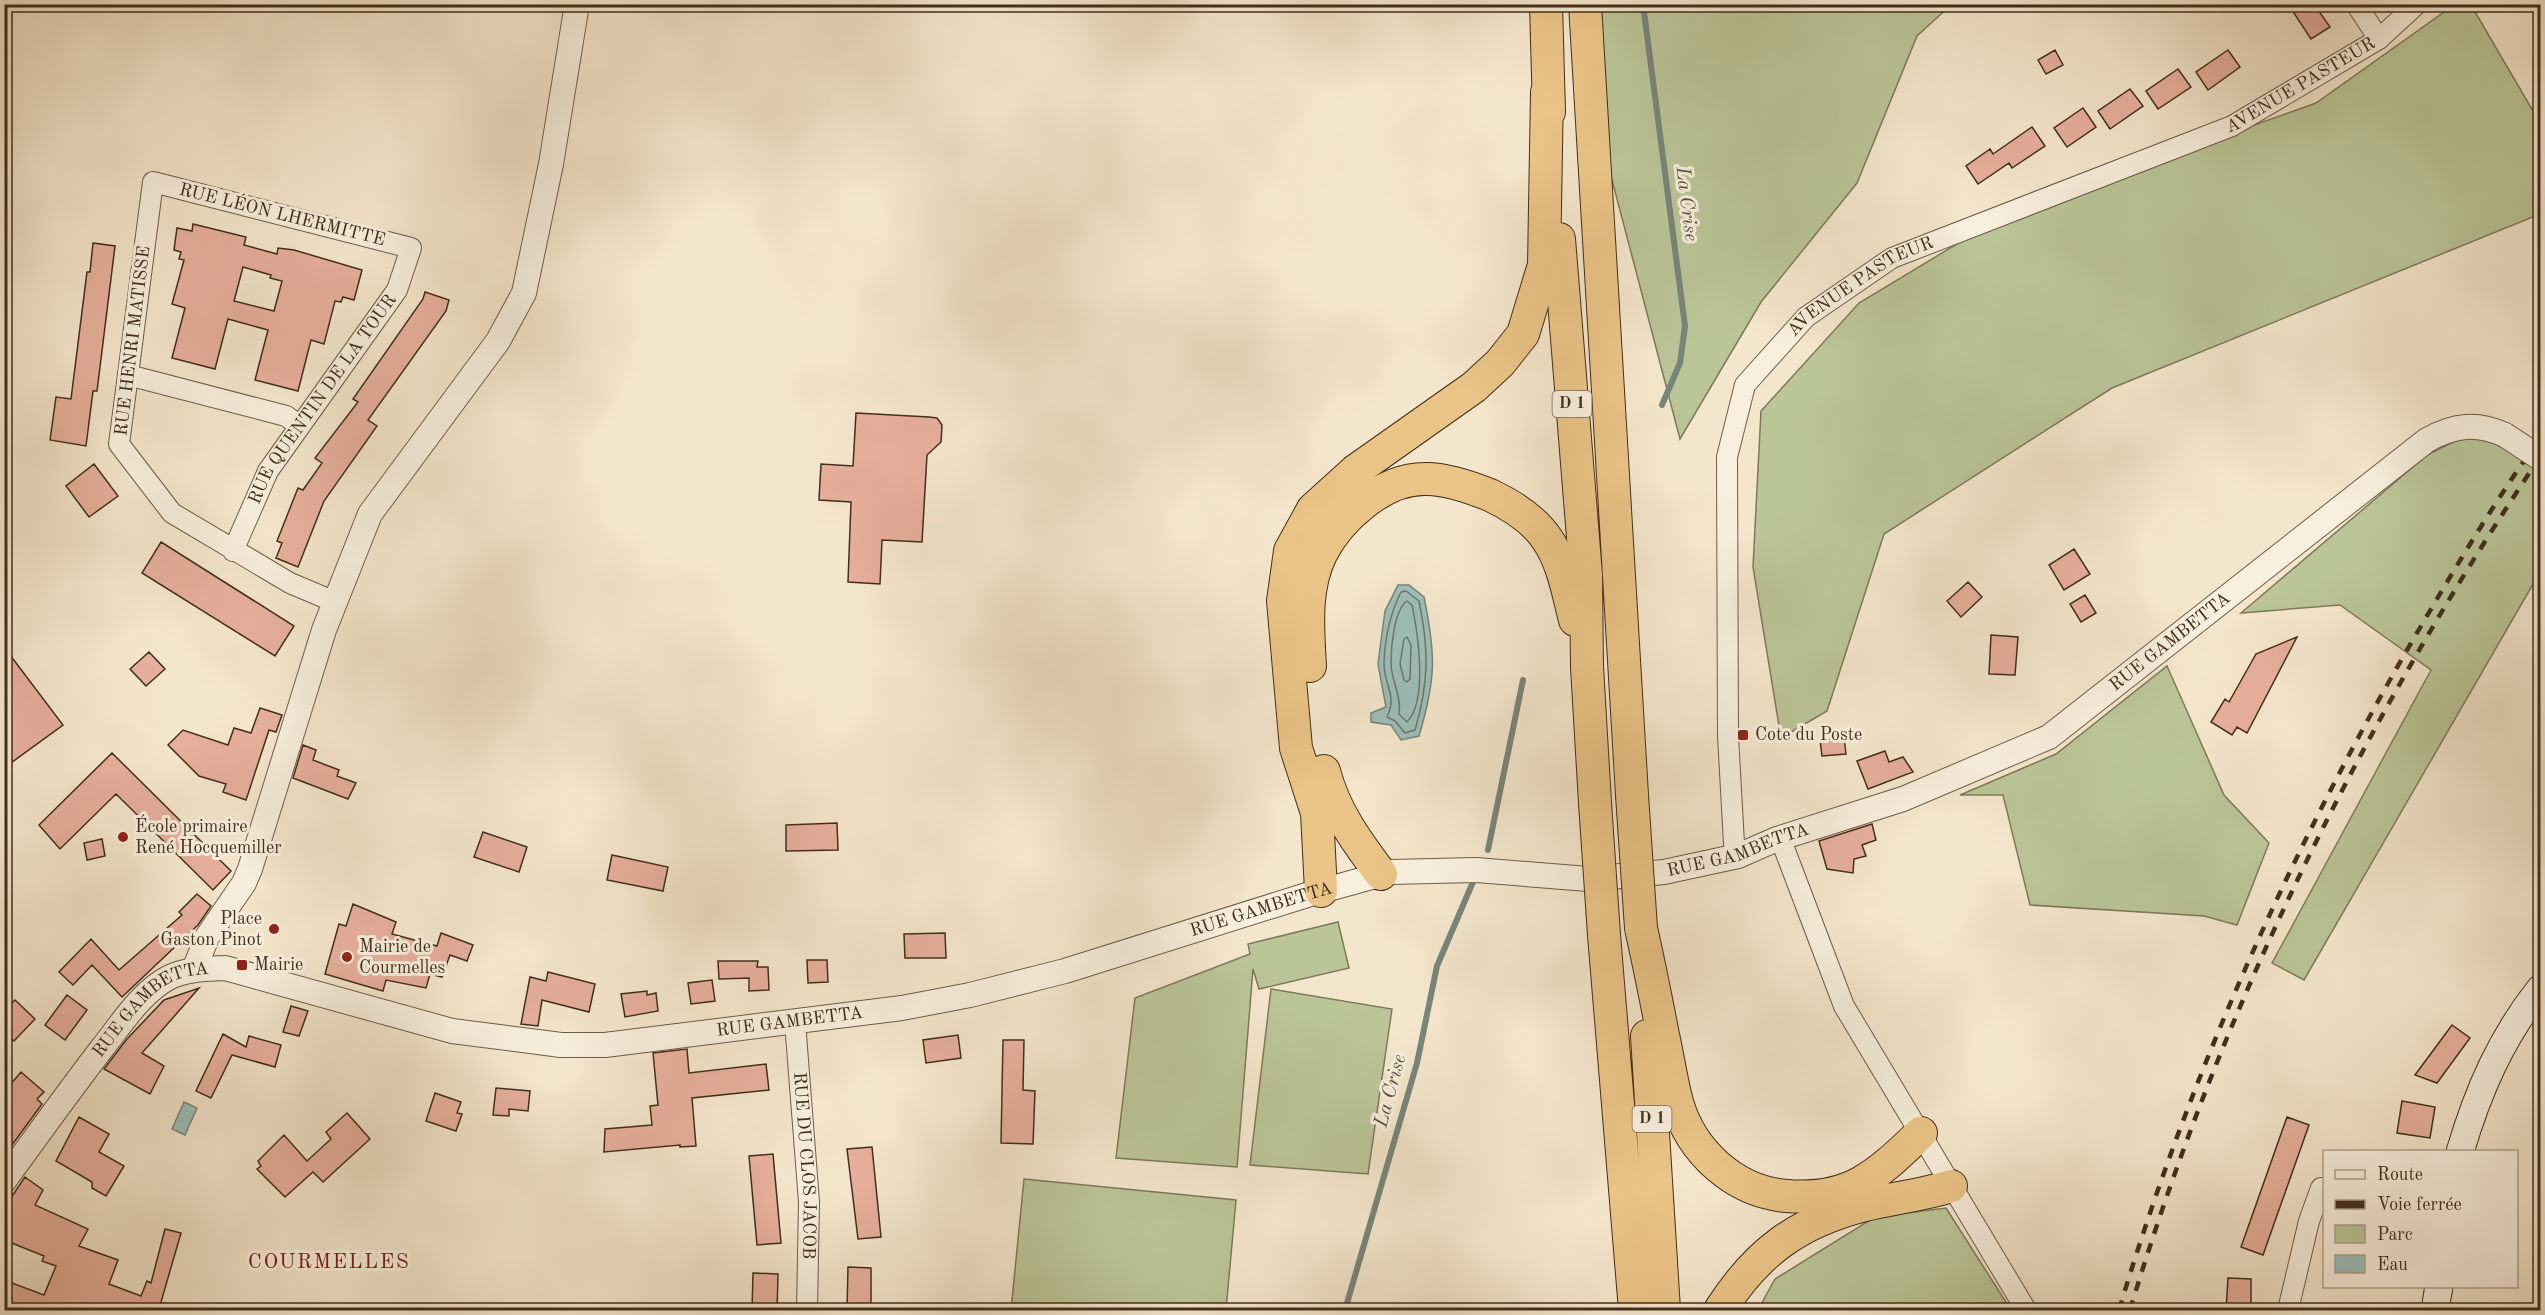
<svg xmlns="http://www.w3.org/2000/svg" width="2545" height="1315" font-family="'Old Standard TT',serif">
  <rect width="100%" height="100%" fill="#f4e6cc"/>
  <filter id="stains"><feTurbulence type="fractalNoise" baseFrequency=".00333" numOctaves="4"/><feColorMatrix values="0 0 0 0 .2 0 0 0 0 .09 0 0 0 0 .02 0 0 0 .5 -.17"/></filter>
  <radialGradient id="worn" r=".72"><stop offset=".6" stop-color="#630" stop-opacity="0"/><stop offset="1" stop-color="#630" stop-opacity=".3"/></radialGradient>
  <path fill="#bac598" stroke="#7e7a5a" stroke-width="1.5" d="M1589 5H1951L1917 36 1857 183 1761 302 1680 439 1585 77Z
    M2454 5H2471L2540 123V214L2112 388 1884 534 1827 711 1781 738 1753 567 1761 411 1859 303 2010 212 2316 103Z
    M2471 433 2507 449 2540 472V572L2304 980 2272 963 2431 670 2340 605 2241 613 2427 455Z
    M2167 666 2224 795 2269 843 2237 925 2204 916 2030 905 2003 795H1960L2056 754Z
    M1338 922 1349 968 1259 989 1253 969 1237 1167 1116 1158 1135 998 1250 954 1248 944Z
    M1271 989 1392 1009 1368 1174 1250 1165Z
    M1024 1179 1236 1200 1226 1310H1011Z
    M1946 1208 2011 1310H1758L1775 1279 1875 1217Z"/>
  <path fill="#9cbfb9" stroke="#78857a" stroke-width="1.5" d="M1398 585H1409L1424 597C1436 655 1436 679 1419 736L1401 740 1391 725 1371 722V713L1386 707 1378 664 1385 611Z
    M184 1102 197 1108 185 1135 172 1129Z"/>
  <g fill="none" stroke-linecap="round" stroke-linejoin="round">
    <path stroke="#6e766a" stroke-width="1.5" d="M1406 591 1419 601C1429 649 1429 682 1415 730L1405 733 1395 721 1387 717C1398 694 1383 685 1384 662 1385 638 1390 614 1401 592Z
      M1407 601 1412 605C1418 633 1428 701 1407 722L1399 714C1402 697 1391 680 1391 663 1391 647 1394 610 1407 601Z
      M1407 637 1411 645 1410 679 1407 682 1404 680 1400 664 1404 639Z"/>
    <path stroke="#78857a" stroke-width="6" d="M1643 4 1685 326 1680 363 1662 405
      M1488 850 1523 680
      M1345 1310 1417 1063 1437 966 1473 882"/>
  </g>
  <path fill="#e7af9d" stroke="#412e1b" stroke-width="1.5" fill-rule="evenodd" d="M2288 4H2314L2330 27 2311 39Z
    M2055 50 2063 65 2046 74 2038 60Z
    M2228 50 2240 67 2208 90 2196 72Z
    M2178 69 2191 87 2158 109 2146 91Z
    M2130 89 2143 106 2110 129 2098 111Z
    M2083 108 2096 127 2067 147 2054 128Z
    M2032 127 2045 146 2012 168 2009 163 1978 184 1966 166 1990 149 1993 154Z
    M193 224 246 237 244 245 277 254 278 248 294 250 362 270 354 300 343 297 341 302 335 301 324 344 311 340 298 391 255 380 268 330 228 319 215 369 172 358 185 308 172 304 184 260 179 259 181 252 174 250 177 228 192 231ZM243 267 271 275 270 278 282 281 274 311 234 301Z
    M93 243 115 246 97 391H93L86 446 50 440 56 397 71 399 87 272H90Z
    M425 292 449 300 446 311 368 420 377 426 324 501 298 567 276 558 282 543 277 541 298 488 303 490 322 463 315 458 358 402 353 399 423 299Z
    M856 413 929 417 937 418 942 425 941 442 927 455 922 542 882 540 880 584 848 582 851 502 819 500 821 464 853 466Z
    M94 464 118 496 89 517 66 486Z
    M161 542 294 626 275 656 142 573Z
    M2074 549 2090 574 2064 590 2049 565Z
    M1968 582 1982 597 1961 617 1947 601Z
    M2085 595 2096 613 2081 622 2070 604Z
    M1991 635 2018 637 2015 675 1989 674Z
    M2297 637 2247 733 2237 727 2232 735 2211 722 2225 699 2229 702 2256 654Z
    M4 647 63 725 4 768Z
    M149 652 165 669 146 686 130 669Z
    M260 708 282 715 276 732 269 730 246 800 223 792 226 784 199 776 168 745 183 730 228 745 234 728 251 733Z
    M1844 737 1846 754 1822 756 1820 740Z
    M303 745 316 750 313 760 339 770 337 776 356 783 348 799 293 778Z
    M1885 751 1889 762 1903 757 1913 772 1868 789 1857 761Z
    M112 753 231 871 213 890 116 794 60 849 39 825Z
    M837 823 838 850 786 851V825Z
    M1872 824 1876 840 1862 845 1866 856 1854 859 1853 873 1827 869 1819 841Z
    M483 832 527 847 519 872 474 857Z
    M102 839 105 856 87 860 84 843Z
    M612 855 668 867 663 891 607 880Z
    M197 894 211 906 198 925 122 997 92 965 73 985 59 972 91 939 119 970 182 915 179 912Z
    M353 904 396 922 392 934 437 946 441 933 473 945 467 961 450 955 442 977 430 974 426 988 386 980 383 991 325 974 339 924 346 926Z
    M945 933 946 958H905L904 934Z
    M807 960H827L828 982 808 983Z
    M718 961H758L757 967H768L769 990 749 991V978L719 979Z
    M548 972 595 984 589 1012 542 1000 538 1026 521 1024 530 977 546 981Z
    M712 980 715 1001 691 1004 688 983Z
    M199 988 142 1053 164 1066 150 1094 104 1069 127 1039 164 1000Z
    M647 991V995L656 993 658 1011 625 1017 621 994Z
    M67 995 87 1010 65 1040 45 1025Z
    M15 1000 35 1019 14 1041 4 1032V1010Z
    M291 1006 308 1011 299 1036 283 1032Z
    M2452 1025 2470 1038 2437 1083 2415 1075Z
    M223 1034 246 1047 249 1036 281 1045 275 1067 232 1055 211 1098 196 1091Z
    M958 1035 961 1058 926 1063 923 1040Z
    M1003 1040H1024L1023 1090 1035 1091 1033 1144 1001 1143Z
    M687 1049 689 1073 766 1064 769 1090 692 1098 696 1146 680 1147V1145L604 1152 605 1129 652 1125 650 1106 658 1105 653 1053Z
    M21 1072 44 1092 37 1099 42 1104 4 1156V1092Z
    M496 1088 530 1091 528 1111 509 1109V1116L493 1115Z
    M435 1093 461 1102 457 1113 462 1114 456 1131 426 1121Z
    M2402 1101 2435 1107 2430 1138 2397 1133Z
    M347 1113 370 1139 323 1182 313 1172 285 1197 257 1169 261 1166 258 1161 284 1135 307 1161 331 1139 326 1132Z
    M79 1117 109 1134 99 1152 124 1166 106 1196 92 1188V1182L56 1161Z
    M2287 1117 2309 1125 2263 1255 2241 1247Z
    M872 1147 881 1237 858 1239 847 1149Z
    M773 1154 781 1243 757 1245 749 1156Z
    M25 1177 43 1190 35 1205 88 1229 79 1246 118 1260 109 1284 141 1296 147 1281 151 1283 165 1229 181 1233 161 1302 177 1308V1311H27L4 1302V1280L44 1295 56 1266 42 1261 44 1256 4 1240V1208Z
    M848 1267 871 1268V1306H864L863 1311H847Z
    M753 1273 778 1274 777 1311H752Z
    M2228 1278 2251 1279V1311H2226Z"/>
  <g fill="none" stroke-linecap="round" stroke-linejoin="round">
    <defs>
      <g id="minor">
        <path d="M2356 4 2379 39"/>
        <path d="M128 375 286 416 300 426"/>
        <path id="s1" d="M233 551 268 471 397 290 411 248 153 182 119 444 172 513 290 583 335 602"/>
        <path d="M1777 839 1784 848 1844 1006 2026 1310"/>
        <path id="s2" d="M1738 856 1734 844 1728 736 1727 457 1745 385 1806 317 1892 258 2232 126 2379 39 2417 4"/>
        <path id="s3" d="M795 1022 809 1202 807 1310"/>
        <path d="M2288 1310 2309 1221 2321 1188"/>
      </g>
      <g id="tertiary">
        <path d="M194 970 207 937 244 883 250 869 324 630 370 514 498 341 524 293 551 164 577 4"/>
        <path id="s4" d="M4 1181C37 1136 69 1091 103 1047 122 1023 142 991 170 977 187 969 207 969 225 968L452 1031 561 1045H605L902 1008 970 995 1065 971 1307 895 1390 872 1476 870 1588 879 1664 872 1738 856 1777 839 1903 799 2049 737 2427 440C2454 425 2476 422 2505 435"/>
      </g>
      <path id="secondary" d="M2460 1152C2478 1091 2501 1038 2540 989
        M2435 1310 2439 1286"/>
      <path id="trunk" d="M1546 4 1549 112
        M1585 4 1632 795
        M1559 239 1586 575 1587 667 1595 803
        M1310 666C1308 628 1304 589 1321 554 1339 518 1383 479 1424 479 1445 478 1470 487 1490 495 1511 505 1533 518 1547 539 1563 562 1568 593 1575 620
        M1324 771C1334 811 1357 842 1381 874
        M1321 891 1317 813 1296 748 1283 601 1290 551 1313 509 1355 471 1474 387 1500 363 1523 334 1544 265 1547 92
        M1641 928C1649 964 1656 999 1663 1035 1668 1057 1671 1080 1677 1102 1691 1152 1735 1192 1787 1196 1851 1201 1877 1175 1921 1133
        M1604 935 1635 1310
        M1647 1036 1664 1310
        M1720 1310C1757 1252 1798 1222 1865 1205 1894 1198 1923 1195 1951 1186"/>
    </defs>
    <use href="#minor" stroke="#6e5c47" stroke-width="22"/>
    <use href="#tertiary" stroke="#6e5c47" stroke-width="26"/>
    <use href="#secondary" stroke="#412e1b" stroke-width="29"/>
    <use href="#trunk" stroke="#412e1b" stroke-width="34"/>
    <use href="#minor" stroke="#f8efde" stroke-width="20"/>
    <use href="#tertiary" stroke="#f8efde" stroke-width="24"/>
    <use href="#secondary" stroke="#f8efde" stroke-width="27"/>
    <use href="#trunk" stroke="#eac386" stroke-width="32"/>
    <path stroke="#412e1b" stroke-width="4.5" stroke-dasharray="10 10" stroke-linecap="butt" d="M2119 1310C2187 1083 2285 863 2403 657 2446 583 2490 508 2540 438
      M2130 1310C2221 1007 2364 719 2540 457"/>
    <defs>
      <path id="tertiary-bridge" d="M2505 435 2540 458"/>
      <path id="trunk-bridge" d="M1632 795 1641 928
        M1595 803 1604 935"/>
    </defs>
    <use href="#tertiary-bridge" stroke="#6e5c47" stroke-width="26" stroke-linecap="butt"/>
    <use href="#trunk-bridge" stroke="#412e1b" stroke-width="34" stroke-linecap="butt"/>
    <use href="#tertiary-bridge" stroke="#f8efde" stroke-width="24"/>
    <use href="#trunk-bridge" stroke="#eac386" stroke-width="32"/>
  </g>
  <g fill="#8f2418" stroke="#f8efde" stroke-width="2">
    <rect x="1737" y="729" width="12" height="12" rx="3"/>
    <circle cx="123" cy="837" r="6"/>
    <circle cx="274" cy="929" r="6"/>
    <circle cx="347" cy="957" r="6"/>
    <rect x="236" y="959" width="12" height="12" rx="3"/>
  </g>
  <g text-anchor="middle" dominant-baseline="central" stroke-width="6" stroke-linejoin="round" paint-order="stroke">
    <g fill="#f8efde" stroke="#786856" stroke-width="1.5">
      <rect x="1552.5" y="391" width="39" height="26" rx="4.5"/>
      <rect x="1632.5" y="1106" width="39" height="26" rx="4.5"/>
    </g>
    <g font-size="16" font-weight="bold" fill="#412e1b">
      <text x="1572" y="404">D 1</text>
      <text x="1652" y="1119">D 1</text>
    </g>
    <g font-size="18" fill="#412e1b" stroke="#f8efde">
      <text stroke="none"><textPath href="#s2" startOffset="1114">AVENUE PASTEUR</textPath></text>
      <text transform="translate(282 215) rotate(14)">RUE LÉON LHERMITTE</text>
      <text stroke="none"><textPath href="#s2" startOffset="628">AVENUE PASTEUR</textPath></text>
      <text transform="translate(133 341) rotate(-83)">RUE HENRI MATISSE</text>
      <text stroke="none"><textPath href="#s1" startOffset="177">RUE QUENTIN DE LA TOUR</textPath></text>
      <text stroke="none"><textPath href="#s4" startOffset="2354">RUE GAMBETTA</textPath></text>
      <text stroke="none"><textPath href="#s4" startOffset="1868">RUE GAMBETTA</textPath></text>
      <text stroke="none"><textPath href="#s4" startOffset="1382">RUE GAMBETTA</textPath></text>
      <text stroke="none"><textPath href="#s4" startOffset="230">RUE GAMBETTA</textPath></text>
      <text stroke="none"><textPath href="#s4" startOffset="896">RUE GAMBETTA</textPath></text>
      <text stroke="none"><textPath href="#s3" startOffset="144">RUE DU CLOS JACOB</textPath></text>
    </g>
    <g font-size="18" fill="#412e1b" stroke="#f8efde" text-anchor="start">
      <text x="1755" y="735">Cote du Poste</text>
      <text x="135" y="827">École primaire<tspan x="135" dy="21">René Hocquemiller</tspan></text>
      <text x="262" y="919" text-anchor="end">Place<tspan x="262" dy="21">Gaston Pinot</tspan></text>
      <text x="359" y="947">Mairie de<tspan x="359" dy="21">Courmelles</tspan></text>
      <text x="254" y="965">Mairie</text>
    </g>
    <g font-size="20" font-style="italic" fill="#585242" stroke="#f8efde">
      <text transform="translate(1686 204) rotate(83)">La Crise</text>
      <text transform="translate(1391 1091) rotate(-75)">La Crise</text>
    </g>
    <g font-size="21" letter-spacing="1.5" fill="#7a1f14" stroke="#f8efde">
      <text x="329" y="1262">COURMELLES</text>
    </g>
  </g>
  <rect width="2545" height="1315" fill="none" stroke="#f4e6cc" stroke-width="24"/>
  <rect x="6" y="6" width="2533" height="1303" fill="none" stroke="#412e1b" stroke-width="3"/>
  <rect x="12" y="12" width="2521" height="1291" fill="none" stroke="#412e1b" stroke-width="1.5"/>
  <rect x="2323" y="1150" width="195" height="138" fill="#f8efde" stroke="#afa290" stroke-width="1.5"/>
  <rect x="2335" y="1170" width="30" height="9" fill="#f8efde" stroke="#afa290" stroke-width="1.5"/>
  <text x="2377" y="1180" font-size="18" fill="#412e1b">Route</text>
  <rect x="2335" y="1200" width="30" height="9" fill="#412e1b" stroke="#afa290" stroke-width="1.5"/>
  <text x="2377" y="1210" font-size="18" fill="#412e1b">Voie ferrée</text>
  <rect x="2335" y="1225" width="30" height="18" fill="#bac598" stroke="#afa290" stroke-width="1.5"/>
  <text x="2377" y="1240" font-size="18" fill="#412e1b">Parc</text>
  <rect x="2335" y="1255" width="30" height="18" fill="#9cbfb9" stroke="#afa290" stroke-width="1.5"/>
  <text x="2377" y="1270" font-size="18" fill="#412e1b">Eau</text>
  <rect width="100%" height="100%" filter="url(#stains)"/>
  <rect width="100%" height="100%" fill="url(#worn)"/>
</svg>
